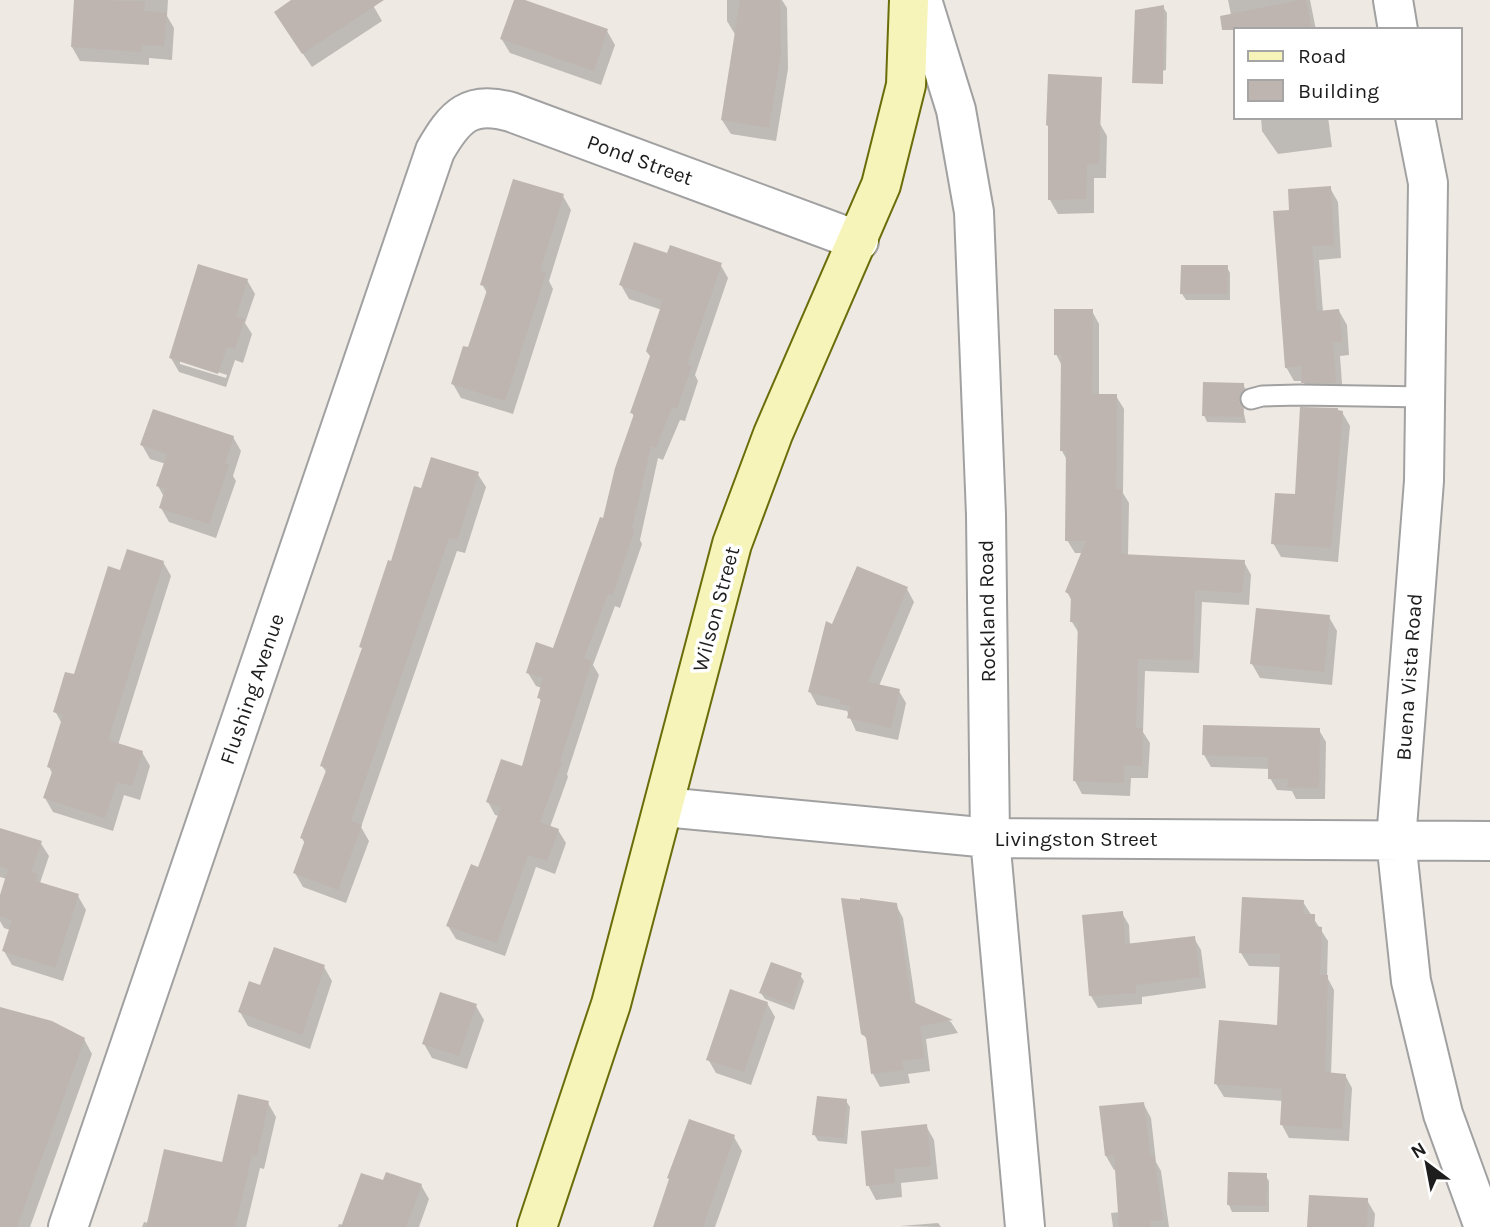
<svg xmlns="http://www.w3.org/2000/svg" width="1490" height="1227" font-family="Karla,sans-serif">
  <rect width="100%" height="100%" fill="#eee9e3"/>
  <path fill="#0003" fill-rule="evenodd" d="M75 0H168L167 16 174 28 172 60 149 58V65L80 61 72 47Z
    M295 0H370L382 21 312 67 284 26Z
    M515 0 607 31 615 45 601 85 510 53 501 38Z
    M727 0H782L787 8 788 69 776 141 731 134 722 120 736 36 727 21Z
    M1228 0H1310L1316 30H1236V39Z
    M1163 7 1167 13 1166 70 1138 76Z
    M1261 117H1328L1332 147 1278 154 1262 131Z
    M1099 122 1107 136 1106 178H1094V213L1058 214 1050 200V129Z
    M1330 188 1338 202 1341 258 1319 260 1323 312 1339 311 1347 325 1349 355 1340 356 1343 397 1311 396 1303 381H1294L1286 367 1291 212Z
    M563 196 571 210 549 281 553 289 513 414 461 398 453 384 469 350 487 293 482 284Z
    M668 255 720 264 728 278 695 375 698 381 685 421 680 420 663 460 658 458 640 540 642 544 620 608 615 606 593 665 599 675 567 774 568 777 550 827 558 830 566 843 555 874 536 867 505 956 456 939 448 926 479 869 499 816 495 815 488 802 523 768 542 703 539 697 542 688 536 686 528 673 554 650 605 521 635 418 632 413 651 357 662 310 629 299 621 285Z
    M1227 267 1230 273V300H1186L1182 294Z
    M247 280 255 294 245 323 252 334 243 363 235 360 226 387 179 372 171 358ZM180 360 227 375 226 378 180 364Z
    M1092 311 1099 324V396H1116L1124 409 1123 493 1129 503 1128 556 1244 562 1251 575 1249 605 1202 602 1199 673 1145 671 1143 732 1150 743 1148 778H1131L1130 796 1082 794 1075 781 1080 635 1072 622 1073 603 1067 592 1083 553H1075L1067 540 1068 462 1062 451V366L1056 354Z
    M1243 385 1247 391V396L1242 404 1246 423 1207 422 1204 415Z
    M1342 412 1350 426 1338 562 1281 557 1273 543Z
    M233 437 241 451 233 476 236 481 216 538 169 522 161 508 164 497 158 486 166 464 150 459 142 445Z
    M477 473 486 487 465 553 457 551 361 827 369 841 346 903 303 887 295 873 305 844 302 838 327 773 322 766 363 650 361 647 422 491Z
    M163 562 171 576 118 745 142 752 150 766 140 800 124 795 113 831 53 812 45 798 53 775 49 767 62 724 55 711 75 677 121 572Z
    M907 589 914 602 879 686 899 691 906 703 898 740 856 731 847 711 817 705 810 692Z
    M1329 617 1337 631 1332 685 1260 678 1252 664Z
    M1319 730 1326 742 1325 799H1296L1292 791 1277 790 1270 778V769L1211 767 1204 755Z
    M0 830 40 842 49 856 40 883 78 896 86 910 63 981 12 965 4 951 10 930 4 928 0 921V901L7 879 0 877Z
    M1303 902 1328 941 1327 977 1334 990 1331 1074 1345 1075 1352 1088 1349 1141 1289 1138 1282 1125 1283 1101 1224 1097 1216 1084 1279 1027 1281 967 1249 966 1241 953Z
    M896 905 903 918 916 1006 951 1022 958 1033 926 1039 930 1071 908 1074 910 1083 880 1087 873 1074 869 1044 863 1033Z
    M1122 913 1129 925 1130 945 1194 938 1201 950 1206 988 1142 997V1004L1098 1008 1091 996Z
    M324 967 332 981 310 1049 248 1026 240 1012 261 987Z
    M800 975 804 981 794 1010 765 999 761 993Z
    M767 1003 775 1017 751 1085 716 1073 708 1059Z
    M476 1006 484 1020 467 1069 432 1058 424 1044Z
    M0 1009 84 1039 92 1054 30 1227H0Z
    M846 1101 850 1107 847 1144 818 1141 814 1134Z
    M268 1103 276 1117 264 1169 260 1168 246 1227H142L144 1222 148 1223 223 1164Z
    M1143 1103 1151 1118 1156 1162 1161 1171 1169 1227H1113L1111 1213 1120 1212 1117 1170H1114L1106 1156Z
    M926 1126 934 1140 938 1179 901 1183 902 1197 876 1200 868 1185Z
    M734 1137 742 1151 715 1227H654Z
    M1265 1175 1269 1181V1212H1232L1229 1205Z
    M384 1182 421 1185 429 1199 419 1227H338L339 1224 349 1226Z
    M1367 1200 1375 1214 1374 1227H1309Z
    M938 1223 941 1227 900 1226Z"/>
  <path fill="#beb5b0" d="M74 0 145 1 144 11 167 13 164 46 142 45 141 52 71 47Z
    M291 0H384L302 54 274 12Z
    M514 0H525L608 29 594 71 500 39Z
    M740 0H780L781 54 769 128 721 120Z
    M1301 0H1306L1312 30H1222L1220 16Z
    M1164 5 1163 84 1132 83 1135 10Z
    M1048 74 1102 77 1099 164H1087L1086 199 1048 200V126L1046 125Z
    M513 179 564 194 540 271 546 273 505 401 451 384 463 346 468 347 488 287 480 285Z
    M1331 186 1334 245 1312 246 1317 311 1339 309 1342 342H1333L1336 383H1301L1302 366 1285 368 1273 211 1289 210 1288 189Z
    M634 242 667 253 670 245 722 263 687 365 692 366 677 408 672 407 656 448 651 446 632 528 635 529 613 595 608 594 584 658 592 661 560 761 562 762 540 822 559 829 547 861 528 855 497 943 446 926 471 864 478 867 501 807 486 802 501 759 522 766 541 699 537 698 543 678 526 673 536 642 553 648 600 517 603 518 615 468 634 414 630 413 650 356 646 351 663 300 619 285Z
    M198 264 248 279 236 316 245 319 235 349 227 347 218 374 169 358Z
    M1181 265H1228L1227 294H1180Z
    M1054 309H1093L1092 394H1117L1116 489H1122L1121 554 1245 560 1242 593 1195 590 1193 660 1138 659 1136 728H1143L1142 766 1124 765V783L1073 781 1078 622H1070L1071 595 1065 592 1086 541H1065L1066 451H1060L1061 355H1054Z
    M1203 382 1244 383V389L1239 397V403L1244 409 1243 417 1202 416Z
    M1300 407 1338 408V410L1343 411 1331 548 1271 544 1275 493 1295 494Z
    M153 409 234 436 225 464 229 465 209 524 159 508 165 489 156 486 167 454 140 445Z
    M431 457 479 472 457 540 449 538 351 821 362 825 338 890 293 873 305 840 300 838 327 768 320 766 362 648 359 647 388 560 391 561 414 486 421 488Z
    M127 549 164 561 108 740 143 751 132 786 117 782 105 818 43 798 53 769 47 767 63 715 53 712 65 672 74 674 108 566 120 570Z
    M857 566 908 587 868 682 900 689 891 728 847 718 850 706 840 704 841 700 808 692 826 621 832 624Z
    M1256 608 1330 615 1324 672 1250 664Z
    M1203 725 1320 728 1319 788 1287 787 1288 779H1268V757L1202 755Z
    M0 828 42 841 31 872 37 874 36 881 79 894 55 968 2 951 12 920 0 916V895L8 869 0 866Z
    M1242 897 1304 900 1303 914H1315V926L1322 927 1320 975H1328L1325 1072 1346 1074 1342 1129 1280 1125 1282 1089 1214 1084 1219 1020 1277 1025 1280 954 1239 953Z
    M841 898 860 900V898L897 903 911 1001 953 1020 920 1026 924 1058 902 1061 904 1070 871 1074 866 1037 861 1034Z
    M1123 911 1125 944 1195 936 1200 977 1136 985V993L1089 996 1082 915Z
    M274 947 325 965 302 1035 238 1012 249 981 260 985Z
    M771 962 802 973 791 1004 759 993Z
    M730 989 768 1002 744 1072 706 1060Z
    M440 992 477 1004 459 1056 422 1044Z
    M0 1007 52 1021 85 1038 17 1227H0Z
    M238 1094 269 1101 257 1156 252 1155 235 1227H146L164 1149 222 1162Z
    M817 1096 847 1099 844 1138 812 1135Z
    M1144 1102 1150 1155H1154L1163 1220 1150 1221 1151 1227H1119L1114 1155 1105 1156 1099 1106Z
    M689 1119 735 1135 703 1227H653L669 1179 667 1178Z
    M927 1124 931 1166 894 1169 895 1183 866 1186 861 1131Z
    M386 1172 422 1184 406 1227H341L361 1173 383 1180Z
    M1228 1172 1267 1173 1266 1206 1227 1205Z
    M1309 1195 1368 1198 1367 1227H1307Z"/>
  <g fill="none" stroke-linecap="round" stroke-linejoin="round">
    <defs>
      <path id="service" d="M1251 399 1262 396 1299 395 1426 397"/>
      <path id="minor" d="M922 0 956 110 974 212 986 515 990 838 1025 1227
        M1393 0 1398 30
        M1415 117 1428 183 1424 481 1396 840 1411 981 1443 1114 1484 1227
        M664 807 990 838 1490 841
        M68 1227 435 151C455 116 470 100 511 112L859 241"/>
      <path id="secondary" d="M537 1227 611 1004 732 544 773 434 881 185 906 85 909 0"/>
    </defs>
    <use href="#service" stroke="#a1a1a1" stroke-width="23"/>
    <use href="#minor" stroke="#a1a1a1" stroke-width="42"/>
    <use href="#secondary" stroke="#6a6d0a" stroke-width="42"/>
    <use href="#service" stroke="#fff" stroke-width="19"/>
    <use href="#minor" stroke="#fff" stroke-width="38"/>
    <use href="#secondary" stroke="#f6f4b9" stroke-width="38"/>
  </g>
  <g text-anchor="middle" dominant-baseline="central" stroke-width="7" stroke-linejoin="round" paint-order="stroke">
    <g font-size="21" fill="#1d1d1d" stroke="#fff">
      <text transform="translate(640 160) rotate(20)">Pond Street</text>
      <text transform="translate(716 609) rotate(-75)">Wilson Street</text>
      <text transform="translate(987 611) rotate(-91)">Rockland Road</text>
      <text transform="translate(1409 677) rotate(-86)">Buena Vista Road</text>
      <text transform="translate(252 689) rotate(-71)">Flushing Avenue</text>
      <text x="1076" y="839">Livingston Street</text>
    </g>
  </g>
  <rect x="1234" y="28" width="228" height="91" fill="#ffffff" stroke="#a5a5a5" stroke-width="2"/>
  <rect x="1248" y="51" width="35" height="10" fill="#f6f4b9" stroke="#a5a5a5" stroke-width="2"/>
  <text x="1298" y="63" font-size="21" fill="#1d1d1d">Road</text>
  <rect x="1248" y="80" width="35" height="21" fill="#beb5b0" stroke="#a5a5a5" stroke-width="2"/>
  <text x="1298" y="98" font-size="21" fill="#1d1d1d">Building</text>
  <g transform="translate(1427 1164) rotate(328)" stroke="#ffffff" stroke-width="5" paint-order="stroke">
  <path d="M0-5L12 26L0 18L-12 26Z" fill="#1d1d1d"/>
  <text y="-10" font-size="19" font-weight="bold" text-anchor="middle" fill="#1d1d1d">N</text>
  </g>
</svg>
